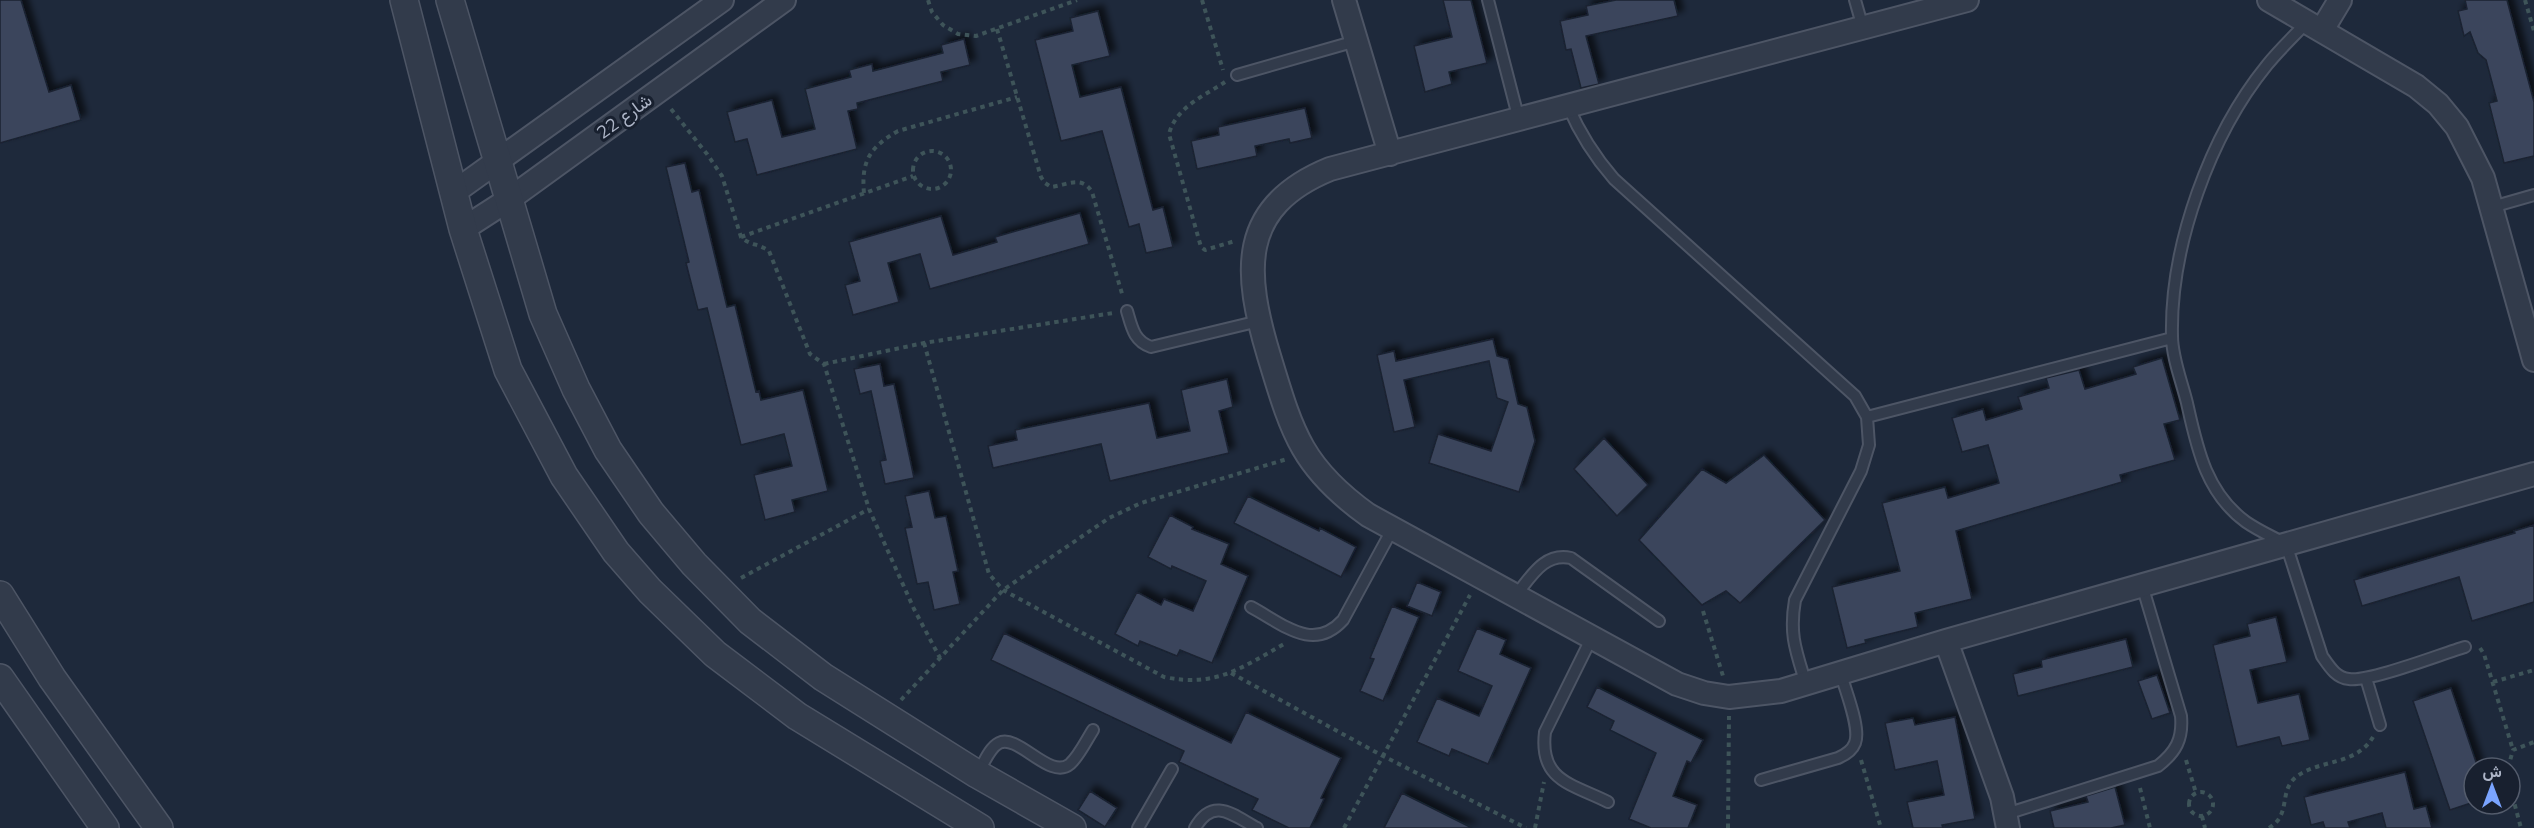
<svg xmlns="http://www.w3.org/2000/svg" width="2534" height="828" font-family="Mulish,Vazirmatn,sans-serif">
  <defs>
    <filter id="shadow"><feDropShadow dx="5.5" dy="-5.5" stdDeviation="3" flood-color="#0009"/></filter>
  </defs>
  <rect width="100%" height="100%" fill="#1e293b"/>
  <path fill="#3a455b" stroke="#1a2231" stroke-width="1.5" filter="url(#shadow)" d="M0 0H21L49 92 71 85 81 120 0 143Z
    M1443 0H1471L1487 63 1449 72 1452 84 1425 92 1414 46 1452 37Z
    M1616 0H1674L1678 16 1586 36 1599 84 1581 88 1571 49 1566 50 1560 21 1588 15 1586 6Z
    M2465 0H2507L2534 102V156L2504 163 2489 103 2497 101 2486 60 2478 53 2470 32 2464 36 2458 11 2467 9Z
    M1098 11 1110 56 1072 65 1080 97 1121 87 1153 210 1163 207 1173 247 1146 253 1139 224 1129 227 1102 131 1061 141 1035 40 1073 31 1070 18Z
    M964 39 970 65 941 72 943 81 857 103 858 109 848 111 857 149 757 175 747 139 735 142 727 112 772 100 782 137 815 129 805 89 851 77 849 70 872 64 873 71 943 53 941 45Z
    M1305 108 1312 138 1290 143 1289 139 1255 146 1257 156 1197 169 1191 141 1219 135 1218 127Z
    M685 163 692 192 699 190 727 307 735 305 756 392 759 391 761 400 803 390 828 491 792 500 795 512 765 520 754 475 792 466 784 434 741 445 707 308 698 310 686 263 689 262 666 167Z
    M1080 213 1089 244 930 289 920 254 888 263 899 302 853 315 845 285 860 281 849 242 941 216 953 255 997 242 995 237Z
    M1493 339 1497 356 1508 359 1518 404 1527 407 1535 441 1519 492 1429 463 1438 434 1491 451 1508 402 1497 398 1489 361 1404 380 1415 427 1394 432 1377 355 1394 351 1396 361Z
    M2162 358 2180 420 2164 424 2175 460 2120 475 2122 482 1956 531 1972 599 1915 613 1918 627 1865 640 1866 643 1847 648 1832 587 1900 571 1882 503 1945 487 1948 498 1999 483 1988 445 1962 452 1952 418 1983 409 1986 420 2022 409 2018 397 2049 388 2046 378 2079 370 2085 389 2136 374 2133 367Z
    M880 364 884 386 894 384 914 478 885 484 880 461 886 460 871 391 860 394 854 369Z
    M1227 379 1233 407 1219 411 1229 453 1110 481 1101 444 993 468 988 446 1017 440 1015 430 1149 403 1157 438 1190 431 1181 390Z
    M1604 438 1648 485 1617 516 1574 469Z
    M1764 455 1825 520 1740 603 1726 591 1702 605 1639 540 1702 469 1726 483Z
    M929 491 935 518 946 516 958 571 953 572 960 604 934 610 928 582 917 584 905 528 912 527 905 496Z
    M1248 496 1319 531 1320 528 1356 547 1341 577 1234 523Z
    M1170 515 1193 527 1192 529 1229 544 1221 564 1248 576 1212 663 1180 650 1177 656 1140 641 1138 646 1115 634 1137 592 1161 605 1164 599 1193 611 1206 581 1172 566 1171 569 1148 557Z
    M2534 525V602L2472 621 2459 577 2362 606 2354 580 2515 533 2514 531Z
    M1417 582 1441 592 1432 616 1407 606Z
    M1392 606 1419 617 1383 701 1360 691 1374 659 1370 658Z
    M2276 617 2287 662 2250 670 2258 703 2299 694 2310 740 2282 746 2279 737 2237 747 2213 645 2250 636 2247 624Z
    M1477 628 1506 640 1500 654 1531 668 1488 764 1452 749 1449 756 1417 742 1437 698 1479 716 1492 686 1458 671Z
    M1004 633 1231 743 1246 712 1341 758 1321 798 1324 799 1310 828H1289L1252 810 1258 799 1179 762 1184 751 991 660Z
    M2126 639 2133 667 2018 696 2013 674 2042 667 2041 660Z
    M2157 675 2170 713 2152 719 2138 681Z
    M1597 687 1703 740 1691 763 1687 761 1673 796 1697 805 1688 828H1651L1629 819 1656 753 1610 730 1614 721 1587 707Z
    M2451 688 2478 768H2474V802L2450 810 2413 701Z
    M1955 717 1975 819 1942 825 1943 828H1913L1907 802 1944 795 1937 761 1895 770 1885 723 1913 718 1915 725Z
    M2405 772 2414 809 2426 806 2432 828H2386L2382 813 2348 822 2350 828H2325L2323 822 2311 825 2304 797Z
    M2115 787 2125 825 2111 828H2054L2050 811 2088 802 2086 796Z
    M1090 791 1117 808 1105 827 1078 810Z
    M1402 793 1472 828H1384Z"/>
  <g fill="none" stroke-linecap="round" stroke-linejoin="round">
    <defs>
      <path id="service" d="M1488 0 1519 120
        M1855 0 1863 28
        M2307 22C2294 36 2279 50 2267 65 2210 135 2170 246 2172 336 2172 358 2182 382 2187 403 2197 448 2206 493 2246 522 2259 531 2273 537 2286 544L2322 656C2329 666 2336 678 2349 679 2370 682 2441 654 2465 647
        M1237 75 1356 41
        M1568 106C1580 134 1594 156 1614 179L1855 396 1867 417 1869 445 1861 471 1795 600C1789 635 1796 651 1806 684
        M2492 207 2534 195
        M1127 311C1132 328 1134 341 1151 347L1259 321
        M1867 417 2172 338
        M1516 595C1531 577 1544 552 1571 558L1659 621
        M1251 607C1283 624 1313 653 1343 620L1393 528
        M1592 637 1545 732C1539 781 1572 784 1608 802
        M2366 678 2380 725
        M978 773C983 765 989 748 999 743 1018 733 1050 781 1070 764 1079 756 1086 741 1093 730
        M1761 780 1838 758C1845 755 1852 751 1855 743 1861 728 1845 690 1841 674
        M2006 814 2158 766C2176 752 2183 739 2181 716L2142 585
        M1138 828 1172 769
        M1195 828C1213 796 1233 815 1257 828"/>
      <path id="minor" d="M1344 0 1390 154
        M1967 0 1330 169C1237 207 1244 273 1269 356 1292 432 1301 467 1368 515L1677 684 1704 693 1729 697 1781 691 1946 641 2534 474
        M2269 0 2416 86 2438 104 2457 127 2483 178 2534 360
        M2322 30 2340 0
        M453 193 722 0
        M463 229 508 200 784 0
        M1946 641 2002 797 2008 828"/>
      <path id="tertiary" d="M404 0 463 229 508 370 564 476 616 552 650 591 715 654 797 716 980 828
        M450 0 543 314 576 389 608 450 651 513 694 564 750 621 823 677 977 774 1072 828
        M0 595 52 678 159 828
        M0 678 105 828"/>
    </defs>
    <use href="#service" stroke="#4d5565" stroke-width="14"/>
    <use href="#minor" stroke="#4d5565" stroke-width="26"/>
    <use href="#tertiary" stroke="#4d5565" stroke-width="30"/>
    <path stroke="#3e5459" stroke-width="4" stroke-dasharray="4.5 4.5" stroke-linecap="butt" d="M928 0 932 12 943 25 958 34 976 36 1077 0
      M1202 0 1223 70
      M2525 0 2534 31
      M997 29 1041 177 1045 183 1051 187C1067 185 1082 175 1092 192L1123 297
      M1225 82C1204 96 1176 107 1169 134L1201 247 1205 250 1235 241
      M671 109 707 154 722 176 741 237C749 245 760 244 769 251L810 354 824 364 869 509 914 609 940 658
      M913 170a19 19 0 1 1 38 0a19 19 0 1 1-38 0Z
      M864 193C861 161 870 147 898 131L1017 97
      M741 237 913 176
      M924 343 989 574 1003 590 1164 677C1217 688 1242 667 1286 643
      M824 364 924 343 1113 313
      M741 578 869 509
      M1703 611 1723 676
      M2480 648 2484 654 2513 750
      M1231 673 1383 756 1526 828
      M2493 682 2534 670
      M901 700 1003 590 1109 518 1141 503 1287 459
      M1861 760 1881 828
      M2186 760 2196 793
      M2508 768 2513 750 2534 742
      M2510 787 2521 828
      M2140 788 2150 828
      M2189 804a12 12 0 1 1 24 0a12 12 0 1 1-24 0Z
      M2202 816 2205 828
      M1344 828 1470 595
      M1535 828 1544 782
      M1728 828 1729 716
      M2269 828C2292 814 2278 792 2296 777 2319 759 2356 766 2373 737"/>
    <use href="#service" stroke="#323b4b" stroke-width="10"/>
    <use href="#minor" stroke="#323b4b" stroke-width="22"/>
    <use href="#tertiary" stroke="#323b4b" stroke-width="27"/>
  </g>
  <g text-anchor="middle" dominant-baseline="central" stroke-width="6" stroke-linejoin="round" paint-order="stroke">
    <g font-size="18" fill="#adb5c7" stroke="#18202f">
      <text transform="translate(624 116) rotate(-36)">شارع 22</text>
    </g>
  </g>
  <g transform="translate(2492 786)"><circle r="28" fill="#18202f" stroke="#545c6c" stroke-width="1.5"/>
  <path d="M0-4.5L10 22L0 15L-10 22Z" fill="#7aa4ff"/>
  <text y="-9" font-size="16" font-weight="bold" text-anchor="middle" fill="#adb5c7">ش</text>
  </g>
</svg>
